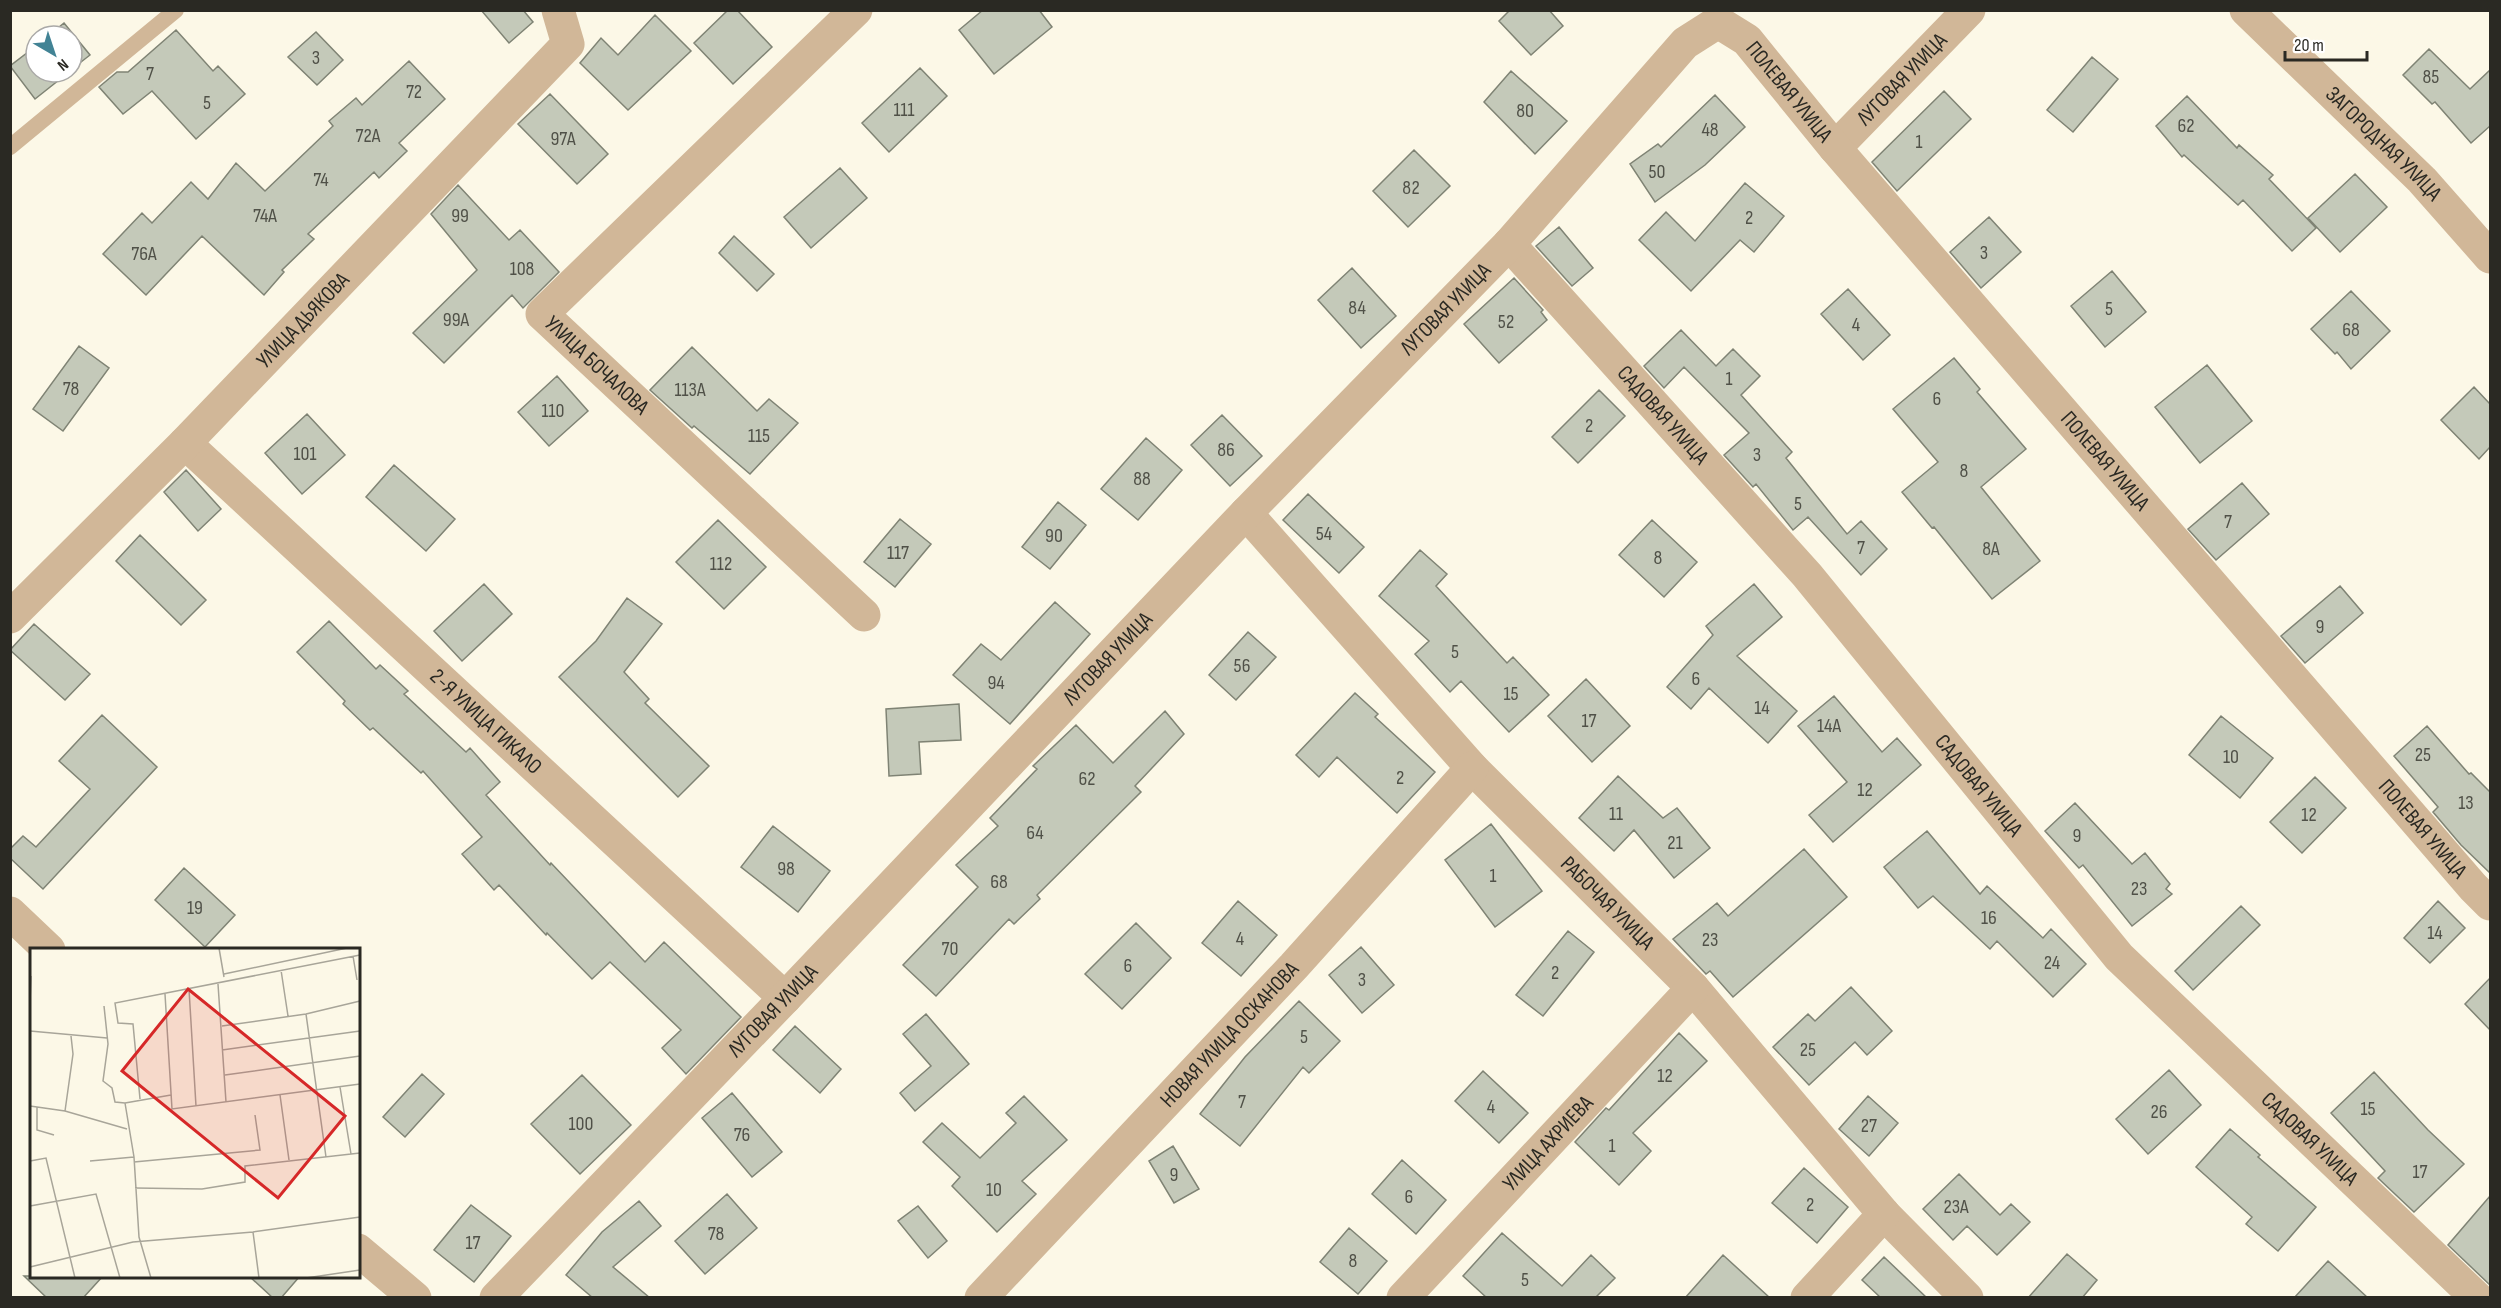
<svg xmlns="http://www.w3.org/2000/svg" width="2501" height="1308" font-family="'Sofia Sans Condensed',sans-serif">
  <rect width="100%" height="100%" fill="#fcf8e7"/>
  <path fill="#c4c9b9" stroke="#7f8374" stroke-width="1.5" d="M481 10H523L533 22 509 43Z
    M728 10H737L772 47 733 84 694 43Z
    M983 10H1039L1052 27 994 74 959 30Z
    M1510 10H1549L1563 26 1531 55 1499 21Z
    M655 15 691 51 628 110 580 63 601 38 618 55Z
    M64 23 90 55 72 69V36H48Z
    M176 30 213 71 218 66 245 94 196 139 152 91 123 114 99 87 117 72H128Z
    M316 32 343 60 317 85 288 57Z
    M36 46V72H69L35 99 10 66Z
    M2429 49 2470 89 2490 70V126L2471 143 2435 102 2432 104 2403 75Z
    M2092 57 2118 79 2073 132 2047 110Z
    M409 61 445 99 399 143 407 151 379 178 374 172 308 234 314 239 282 270 284 272 264 295 202 236 146 295 103 254 142 213 152 223 191 182 208 199 236 163 265 191 333 126 329 121 356 98 362 105Z
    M920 68 947 96 889 152 862 123Z
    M1511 71 1567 121 1535 154 1484 102Z
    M1944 91 1971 119 1897 191 1872 162Z
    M550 94 608 154 577 184 518 124Z
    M1715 95 1745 127 1705 165 1655 202 1630 164 1658 144 1661 147Z
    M2187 96 2237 148 2239 145 2273 175 2269 179 2316 228 2292 251 2243 200 2238 205 2184 155 2182 157 2156 126Z
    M1414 150 1450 186 1408 227 1373 191Z
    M840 168 867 198 811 248 784 217Z
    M2355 174 2387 207 2340 252 2308 218Z
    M1745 183 1784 216 1754 252 1740 240 1691 291 1639 240 1666 212 1695 241Z
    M458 185 509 240 520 230 559 272 523 308 512 295 444 363 413 333 477 270 431 214Z
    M1989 217 2021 252 1981 288 1950 252Z
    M1559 227 1593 268 1572 286 1536 246Z
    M734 236 774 274 757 291 719 253Z
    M1352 268 1396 316 1361 348 1318 300Z
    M2112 271 2146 312 2105 347 2071 306Z
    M1514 278 1543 310 1541 312 1547 320 1499 363 1464 324Z
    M1848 289 1890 335 1863 360 1821 314Z
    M2351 291 2390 331 2351 369 2337 352 2335 354 2311 329Z
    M1681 330 1716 366 1733 349 1760 376 1741 395 1792 452 1786 458 1847 534 1861 521 1887 549 1861 575 1808 517 1793 530 1756 484 1753 487 1724 455 1749 433 1684 367 1664 388 1644 366Z
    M79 346 109 368 63 431 33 409Z
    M692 347 757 411 769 399 798 423 750 474 694 426 692 428 650 390Z
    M1954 358 1980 389 1977 392 2026 449 1981 487 2040 561 1992 599 1934 527 1932 528 1902 492 1938 462 1893 409Z
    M2207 365 2252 421 2200 463 2155 407Z
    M557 376 588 411 549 446 518 412Z
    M2474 387 2490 404V447L2479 459 2441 420Z
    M1599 390 1625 416 1578 463 1552 437Z
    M307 414 345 455 302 494 265 453Z
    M1222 415 1262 456 1230 486 1191 445Z
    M1146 438 1182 470 1138 520 1101 489Z
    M394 465 455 519 426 551 366 497Z
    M186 470 221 509 198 531 164 492Z
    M2242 483 2269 514 2216 560 2188 529Z
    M1308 494 1364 547 1339 573 1283 520Z
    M1058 502 1086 525 1050 569 1022 547Z
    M900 519 931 544 895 587 864 562Z
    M718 520 766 567 724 609 676 562Z
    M1652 520 1697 562 1664 597 1619 555Z
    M140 535 206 600 181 625 116 561Z
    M1420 550 1447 574 1436 586 1507 663 1513 657 1549 695 1509 732 1461 681 1450 692 1415 654 1429 641 1379 596Z
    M484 584 512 614 462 661 434 631Z
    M1754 584 1782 617 1737 656 1797 711 1768 743 1709 688 1691 709 1667 687 1713 635 1706 626Z
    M2340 586 2363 613 2305 663 2281 636Z
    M627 598 662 624 624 672 649 699 645 703 709 766 678 797 559 677 596 641Z
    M1055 602 1090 634 1010 724 953 675 981 644 1001 660Z
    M329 621 376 669 380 665 408 691 404 694 466 752 470 748 500 782 486 795 550 865 551 863 645 962 664 942 741 1017 686 1074 662 1048 681 1030 610 962 592 979 547 933 546 935 499 885 494 890 462 854 482 837 423 771 421 773 373 728 370 730 343 704 345 701 297 652Z
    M34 624 90 674 65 700 10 650Z
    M1248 632 1276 657 1236 700 1209 675Z
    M1586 679 1630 726 1592 762 1548 716Z
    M1355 693 1378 714 1375 717 1435 772 1397 813 1337 757 1319 777 1296 755Z
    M1834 696 1882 752 1897 738 1921 765 1833 842 1809 815 1847 782 1798 726Z
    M959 704 961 740 919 742 921 774 889 776 886 709Z
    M1165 711 1184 734 1135 786 1141 792 1037 895 1040 899 1014 924 1009 919 936 996 903 965 978 887 956 865 998 826 990 818 1037 769 1033 766 1076 725 1113 763Z
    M102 715 157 767 43 889 10 858V849L23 836 36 847 90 789 59 761Z
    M2221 716 2273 758 2240 798 2189 755Z
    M2427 726 2469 774 2471 773 2490 792V873L2461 845 2433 812 2438 807 2394 756Z
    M1618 776 1663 818 1677 808 1710 848 1674 878 1634 830 1614 851 1579 818Z
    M2315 777 2346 808 2302 853 2270 822Z
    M2075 803 2132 864 2145 853 2170 884 2166 889 2172 894 2132 926 2083 865 2079 868 2045 831Z
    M1491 824 1542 891 1495 927 1445 860Z
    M773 826 830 871 798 912 741 867Z
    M1927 831 1980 894 1987 886 2043 938 2051 929 2086 964 2053 997 1997 941 1990 949 1933 896 1918 908 1884 867Z
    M1804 849 1847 897 1733 997 1710 971 1706 974 1673 939 1717 903 1728 916Z
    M184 868 235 915 205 947 155 900Z
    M1238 901 1277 935 1241 976 1202 943Z
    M2438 901 2465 928 2430 963 2404 938Z
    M2241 906 2260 925 2193 990 2175 971Z
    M1136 923 1171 958 1122 1009 1085 974Z
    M1568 931 1594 952 1543 1016 1516 995Z
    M1361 947 1394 985 1362 1013 1329 975Z
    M2490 978V1030L2465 1004Z
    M1851 987 1892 1031 1867 1055 1855 1042 1809 1085 1773 1047 1808 1014 1815 1021Z
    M1299 1001 1340 1041 1309 1073 1303 1067 1240 1146 1200 1114 1245 1057Z
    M926 1014 969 1064 915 1111 900 1093 931 1066 903 1034Z
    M795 1026 841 1069 820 1093 773 1050Z
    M1679 1033 1707 1061 1633 1133 1651 1151 1619 1185 1575 1142 1606 1108 1609 1110Z
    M2169 1070 2201 1105 2148 1154 2116 1119Z
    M1483 1071 1528 1113 1499 1143 1455 1101Z
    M2374 1072 2428 1130 2464 1164 2414 1212 2378 1178 2385 1171 2331 1113Z
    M422 1074 444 1094 405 1137 383 1117Z
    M582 1075 631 1125 580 1174 531 1124Z
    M732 1093 782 1152 752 1177 702 1118Z
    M1024 1096 1067 1140 1022 1181 1036 1194 997 1232 952 1186 960 1177 923 1142 942 1123 980 1158 1016 1123 1006 1113Z
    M1868 1096 1898 1123 1869 1156 1839 1129Z
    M2230 1129 2260 1155 2258 1157 2316 1207 2278 1251 2246 1224 2252 1217 2196 1167Z
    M1173 1146 1199 1189 1174 1203 1149 1161Z
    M1402 1160 1446 1200 1416 1234 1372 1194Z
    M1804 1168 1848 1207 1817 1243 1772 1203Z
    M1959 1174 2000 1215 2011 1204 2030 1222 1997 1255 1967 1226 1953 1240 1923 1209Z
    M727 1194 757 1228 705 1274 675 1241Z
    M2490 1196V1285L2448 1245Z
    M639 1201 661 1226 613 1267 650 1298H593L566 1275 602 1232Z
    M471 1205 511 1236 474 1282 434 1250Z
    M918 1206 947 1241 928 1258 898 1221Z
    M1349 1228 1387 1261 1358 1294 1320 1262Z
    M1502 1233 1562 1286 1591 1255 1615 1278 1595 1298H1487L1463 1276Z
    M2067 1254 2097 1280 2082 1298H2028Z
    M1723 1255 1770 1298H1685Z
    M1884 1257 1927 1298H1881L1862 1280Z
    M2328 1261 2368 1298H2294Z
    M24 1276H103L83 1298H47Z
    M249 1276H300L281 1298H273Z"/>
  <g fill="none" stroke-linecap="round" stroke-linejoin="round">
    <path stroke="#d1b798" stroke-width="16" d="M10 147 176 10"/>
    <g stroke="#d1b798" stroke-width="33">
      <path id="s1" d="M856 10 542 314 864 615"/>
      <path id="s2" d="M2246 10 2422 180 2490 257"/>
      <path id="s3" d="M1835 148 1969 10"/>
      <path id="s4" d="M1509 244 1807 575 2119 957 2477 1298"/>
      <path id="s5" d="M185 443 785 998"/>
      <path id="s6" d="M1246 513 1472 768 1693 988 1884 1214 1967 1298"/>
      <path id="s7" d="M10 617 185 443 568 44 558 10"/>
      <path d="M10 913 49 950"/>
      <path d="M358 1250 415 1298"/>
      <path id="s8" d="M496 1298 785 998 1246 513 1509 244 1685 43 1718 22 1747 40 1835 148 2473 887 2490 904"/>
      <path id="s9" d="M981 1298 1294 966 1472 768"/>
      <path id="s10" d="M1403 1298 1693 988"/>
      <path d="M1807 1298 1884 1214"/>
    </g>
  </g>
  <g text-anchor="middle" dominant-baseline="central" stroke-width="5" stroke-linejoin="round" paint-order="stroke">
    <g font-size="20" fill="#505148">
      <text x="316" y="58">3</text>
      <text x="150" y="74">7</text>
      <text x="2431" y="77">85</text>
      <text x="414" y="92">72</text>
      <text x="207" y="103">5</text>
      <text x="904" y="110">111</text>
      <text x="1525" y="111">80</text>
      <text x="2186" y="126">62</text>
      <text x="1710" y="130">48</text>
      <text x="368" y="136">72А</text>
      <text x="563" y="139">97А</text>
      <text x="1919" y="142">1</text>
      <text x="1657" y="172">50</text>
      <text x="321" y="180">74</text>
      <text x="1411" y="188">82</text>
      <text x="265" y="216">74А</text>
      <text x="460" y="216">99</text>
      <text x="1749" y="218">2</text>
      <text x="1984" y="253">3</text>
      <text x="144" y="254">76А</text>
      <text x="522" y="269">108</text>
      <text x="1357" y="308">84</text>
      <text x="2109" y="309">5</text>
      <text x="456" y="320">99А</text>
      <text x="1506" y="322">52</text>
      <text x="1856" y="325">4</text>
      <text x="2351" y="330">68</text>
      <text x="1729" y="379">1</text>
      <text x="71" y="389">78</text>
      <text x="690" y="390">113А</text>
      <text x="1937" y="399">6</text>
      <text x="553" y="411">110</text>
      <text x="1589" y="426">2</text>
      <text x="759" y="436">115</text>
      <text x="1226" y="450">86</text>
      <text x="305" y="454">101</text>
      <text x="1757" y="455">3</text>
      <text x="1964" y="471">8</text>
      <text x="1142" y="479">88</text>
      <text x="1798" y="504">5</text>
      <text x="2228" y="522">7</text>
      <text x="1324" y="534">54</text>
      <text x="1054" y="536">90</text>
      <text x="1861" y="548">7</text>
      <text x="1991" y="549">8А</text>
      <text x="898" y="553">117</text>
      <text x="1658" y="558">8</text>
      <text x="721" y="564">112</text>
      <text x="2320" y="627">9</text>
      <text x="1455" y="652">5</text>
      <text x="1242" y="666">56</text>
      <text x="1696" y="679">6</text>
      <text x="996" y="683">94</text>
      <text x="1511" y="694">15</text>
      <text x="1762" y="708">14</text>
      <text x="1589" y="721">17</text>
      <text x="1829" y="726">14А</text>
      <text x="2423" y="755">25</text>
      <text x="2231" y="757">10</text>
      <text x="1400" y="778">2</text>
      <text x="1087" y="779">62</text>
      <text x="1865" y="790">12</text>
      <text x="2466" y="803">13</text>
      <text x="1616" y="814">11</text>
      <text x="2309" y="815">12</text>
      <text x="1035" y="833">64</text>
      <text x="2077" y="836">9</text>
      <text x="1675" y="843">21</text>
      <text x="786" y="869">98</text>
      <text x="1493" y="876">1</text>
      <text x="999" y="882">68</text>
      <text x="2139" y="889">23</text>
      <text x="195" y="908">19</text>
      <text x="1989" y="918">16</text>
      <text x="2435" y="933">14</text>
      <text x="1240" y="939">4</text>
      <text x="1710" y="940">23</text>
      <text x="950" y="949">70</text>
      <text x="2052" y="963">24</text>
      <text x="1128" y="966">6</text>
      <text x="1555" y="973">2</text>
      <text x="1362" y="980">3</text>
      <text x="1304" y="1037">5</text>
      <text x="1808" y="1050">25</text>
      <text x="1665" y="1076">12</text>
      <text x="1242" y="1102">7</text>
      <text x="1491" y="1107">4</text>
      <text x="2368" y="1109">15</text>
      <text x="2159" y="1112">26</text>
      <text x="581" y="1124">100</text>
      <text x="1869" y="1126">27</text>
      <text x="742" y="1135">76</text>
      <text x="1612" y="1146">1</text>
      <text x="2420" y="1172">17</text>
      <text x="1174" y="1175">9</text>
      <text x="994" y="1190">10</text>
      <text x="1409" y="1197">6</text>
      <text x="1810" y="1205">2</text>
      <text x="1956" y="1207">23А</text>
      <text x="716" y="1234">78</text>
      <text x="473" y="1243">17</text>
      <text x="1353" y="1261">8</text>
      <text x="1525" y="1280">5</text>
    </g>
    <g font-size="22" fill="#2a2923" stroke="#fff">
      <text stroke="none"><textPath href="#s3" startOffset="96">ЛУГОВАЯ УЛИЦА</textPath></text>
      <text stroke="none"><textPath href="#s8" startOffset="1869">ПОЛЕВАЯ УЛИЦА</textPath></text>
      <text stroke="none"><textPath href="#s2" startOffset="192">ЗАГОРОДНАЯ УЛИЦА</textPath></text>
      <text stroke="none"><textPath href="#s8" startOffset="1371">ЛУГОВАЯ УЛИЦА</textPath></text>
      <text stroke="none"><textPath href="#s7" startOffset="417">УЛИЦА ДЬЯКОВА</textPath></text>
      <text stroke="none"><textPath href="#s1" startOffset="512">УЛИЦА БОЧАЛОВА</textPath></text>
      <text stroke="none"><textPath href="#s4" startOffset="230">САДОВАЯ УЛИЦА</textPath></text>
      <text stroke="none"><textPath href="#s8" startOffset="2355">ПОЛЕВАЯ УЛИЦА</textPath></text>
      <text stroke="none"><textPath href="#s8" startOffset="885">ЛУГОВАЯ УЛИЦА</textPath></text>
      <text stroke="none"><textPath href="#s5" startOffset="410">2-Я УЛИЦА ГИКАЛО</textPath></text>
      <text stroke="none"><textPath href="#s4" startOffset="717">САДОВАЯ УЛИЦА</textPath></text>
      <text stroke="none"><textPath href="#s8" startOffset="2841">ПОЛЕВАЯ УЛИЦА</textPath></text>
      <text stroke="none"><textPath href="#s6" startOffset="532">РАБОЧАЯ УЛИЦА</textPath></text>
      <text stroke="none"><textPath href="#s8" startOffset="399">ЛУГОВАЯ УЛИЦА</textPath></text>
      <text stroke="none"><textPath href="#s9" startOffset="362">НОВАЯ УЛИЦА ОСКАНОВА</textPath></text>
      <text stroke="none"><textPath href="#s4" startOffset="1202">САДОВАЯ УЛИЦА</textPath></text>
      <text stroke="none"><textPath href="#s10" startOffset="212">УЛИЦА АХРИЕВА</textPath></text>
    </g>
  </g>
  <g transform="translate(30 948)">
    <rect width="330" height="330" fill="#fcf8e7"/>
    <path fill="none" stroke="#a8a599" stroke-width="1.5" d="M189 0 194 29M323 8 327 32M251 22 258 68M194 26 317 0M188 36 196 154M159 41 166 158M135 46 142 161 330 136M0 54 1 28M74 58 78 96 73 133 82 140 85 154 95 155M276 66 296 209M192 78 276 66 330 53M0 83 77 90M192 102 330 83M195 127 330 108M310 139 321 206M250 147 259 212M110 151 103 76 88 75 85 55 330 7M95 155 104 209 109 289 121 330M95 155 141 147M0 158 35 163 97 181M7 159V182L24 187M35 163 43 106 41 88M0 213 16 210 45 330M60 213 104 209M104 214 230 202 225 167M105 240 172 241 215 234V218L330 205M0 258 66 246 90 330M223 284 229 330M0 319 103 294 223 284 330 269M276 330 330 322"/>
    <path fill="#d62828" fill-opacity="0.15" stroke="#d62828" stroke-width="3" d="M158 41 315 168 248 250 92 123Z"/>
    <rect width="330" height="330" fill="none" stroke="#2a2923" stroke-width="3"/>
  </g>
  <rect width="2501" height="1308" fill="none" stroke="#2a2923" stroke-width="24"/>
  <g transform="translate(54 54) rotate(141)"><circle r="28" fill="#ffffff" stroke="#aaa9a7" stroke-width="1.5"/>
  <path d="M0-4.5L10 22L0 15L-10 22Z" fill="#428395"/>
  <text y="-9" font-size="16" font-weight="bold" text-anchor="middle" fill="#2a2923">N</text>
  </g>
  <path d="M2285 51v9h82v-9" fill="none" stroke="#2a2923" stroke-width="3"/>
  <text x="2294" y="51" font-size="18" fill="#2a2923" stroke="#ffffff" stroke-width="4.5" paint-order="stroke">20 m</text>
</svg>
